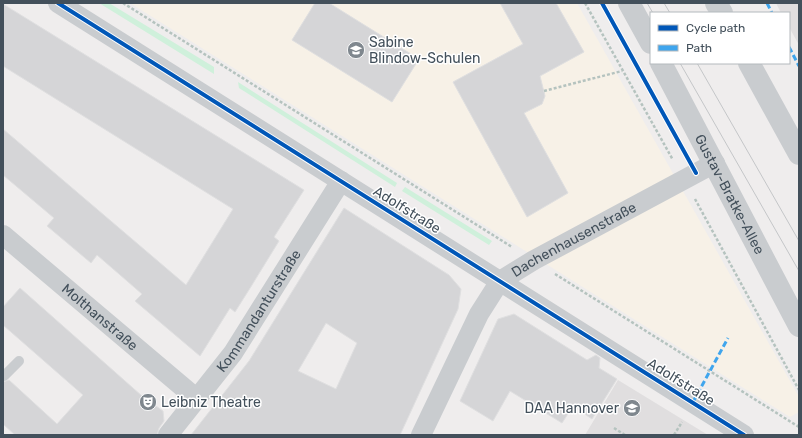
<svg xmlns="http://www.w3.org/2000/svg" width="802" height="438" font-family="Rubik,sans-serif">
  <rect width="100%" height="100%" fill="#efeded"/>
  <path fill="#f7f1e7" d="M130 3H577L799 397V412L790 417Z"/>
  <path fill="#e0dedf" d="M776 3H799V45L789 27V13H781Z
    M618 380 708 435H585Z"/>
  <path fill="#cff0db" d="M99 3H109L214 67V74Z
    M238 82 397 183 395 187 239 88Z
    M405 187 492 241 489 245 402 191Z"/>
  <path fill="#d5d5d7" stroke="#dfdfe0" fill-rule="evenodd" d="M315 3H329L419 59 392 102 292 40Z
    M500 3H556L584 52 540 76 545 96 542 104 524 113 568 193 527 217 453 82 523 44Z
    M3 4 304 190 274 237 279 241 252 285 235 312 230 308 200 356 135 301 142 294 119 274 97 255 91 263 47 226 54 218 3 175V129L186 285 233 209 3 66Z
    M344 208 449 275 461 289 458 309 400 435H191L249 361ZM326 323 357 343 336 389 298 371Z
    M20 288 142 396 163 411 164 421 159 428 157 435H15L3 424V382L9 380 57 424 83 395 3 325V307Z
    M514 314 587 360 596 355 600 358 599 368 617 379 592 419 573 406 562 423 510 391 493 421 460 401 498 319Z"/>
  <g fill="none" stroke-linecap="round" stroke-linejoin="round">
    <path stroke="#b5c3bf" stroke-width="2.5" stroke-dasharray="3 2" stroke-linecap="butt" d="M123 3 512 247
      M585 3 673 160
      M544 91 622 71
      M695 199 799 390
      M555 274 799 427
      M614 428 625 435
      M674 435 682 422"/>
    <path stroke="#c9cccf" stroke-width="10" d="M4 376 19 361"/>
    <g stroke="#c9cccf" stroke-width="20">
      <path d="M58 3 744 435"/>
      <path id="s1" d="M3 235 197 399"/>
      <path id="s2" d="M168 435 233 353 341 181"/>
      <path id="s3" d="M421 435 479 314 500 281 534 260 715 163"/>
    </g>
    <g stroke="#c9cccf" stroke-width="22">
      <path d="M629 3 651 43"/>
      <path d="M716 3 722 13"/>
      <path id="s4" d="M661 63 799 326"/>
      <path d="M749 63 799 154"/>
    </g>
    <path stroke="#c4c6c8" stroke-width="1" d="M647 3 653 13
      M664 3 670 13
      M680 63 799 271
      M697 63 799 241"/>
    <path stroke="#3fa5ed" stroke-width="3" stroke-dasharray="6 3" stroke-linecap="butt" d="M767 3 772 13
      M789 47 799 66
      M693 402 728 338"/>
    <defs>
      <path id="cycleway" d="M58 3 744 435
        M602 3 696 173"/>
    </defs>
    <use href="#cycleway" stroke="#fff" stroke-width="6"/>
    <use href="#cycleway" stroke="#0057b8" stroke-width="4"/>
  </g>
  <defs>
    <symbol id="university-disc" viewBox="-11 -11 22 22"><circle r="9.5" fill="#7f878e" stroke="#fff"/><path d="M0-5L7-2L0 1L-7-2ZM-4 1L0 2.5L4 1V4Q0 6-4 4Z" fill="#fff"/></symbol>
    <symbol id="theatre-disc" viewBox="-11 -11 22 22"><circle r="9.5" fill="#7f878e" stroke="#fff"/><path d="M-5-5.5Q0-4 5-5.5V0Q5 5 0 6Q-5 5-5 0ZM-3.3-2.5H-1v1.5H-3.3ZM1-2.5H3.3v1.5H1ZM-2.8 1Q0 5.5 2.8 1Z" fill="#fff"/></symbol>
  </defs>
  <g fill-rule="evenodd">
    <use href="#university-disc" x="346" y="40" width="20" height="20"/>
    <use href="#theatre-disc" x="138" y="392" width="20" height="20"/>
    <use href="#university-disc" x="622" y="398" width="20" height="20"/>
  </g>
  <g text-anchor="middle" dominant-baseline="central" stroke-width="3" stroke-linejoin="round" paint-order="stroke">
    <g font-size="14" fill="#43505b" stroke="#fff" text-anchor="start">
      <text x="369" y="42">Sabine<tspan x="369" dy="16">Blindow-Schulen</tspan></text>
      <text x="161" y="402">Leibniz Theatre</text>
      <text x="619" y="408" text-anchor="end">DAA Hannover</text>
    </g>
    <g font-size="14" fill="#43505b" stroke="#fff">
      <text stroke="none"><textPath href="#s4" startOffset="148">Gustav-Bratke-Allee</textPath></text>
      <text transform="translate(407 210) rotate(32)">Adolfstraße</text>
      <text stroke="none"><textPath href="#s3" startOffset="258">Dachenhausenstraße</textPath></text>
      <text stroke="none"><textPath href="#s2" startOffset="154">Kommandanturstraße</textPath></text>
      <text stroke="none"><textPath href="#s1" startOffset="127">Molthanstraße</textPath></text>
      <text transform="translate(681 382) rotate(32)">Adolfstraße</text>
    </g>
  </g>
  <rect width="802" height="438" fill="none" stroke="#43505b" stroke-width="8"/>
  <rect x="650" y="12" width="140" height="52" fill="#ffffff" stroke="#b4b9bd"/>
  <rect x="658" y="25" width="20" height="6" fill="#0057b8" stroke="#b4b9bd"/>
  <text x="686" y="32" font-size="12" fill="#43505b">Cycle path</text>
  <rect x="658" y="45" width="20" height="6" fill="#3fa5ed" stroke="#b4b9bd"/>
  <text x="686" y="52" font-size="12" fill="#43505b">Path</text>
</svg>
